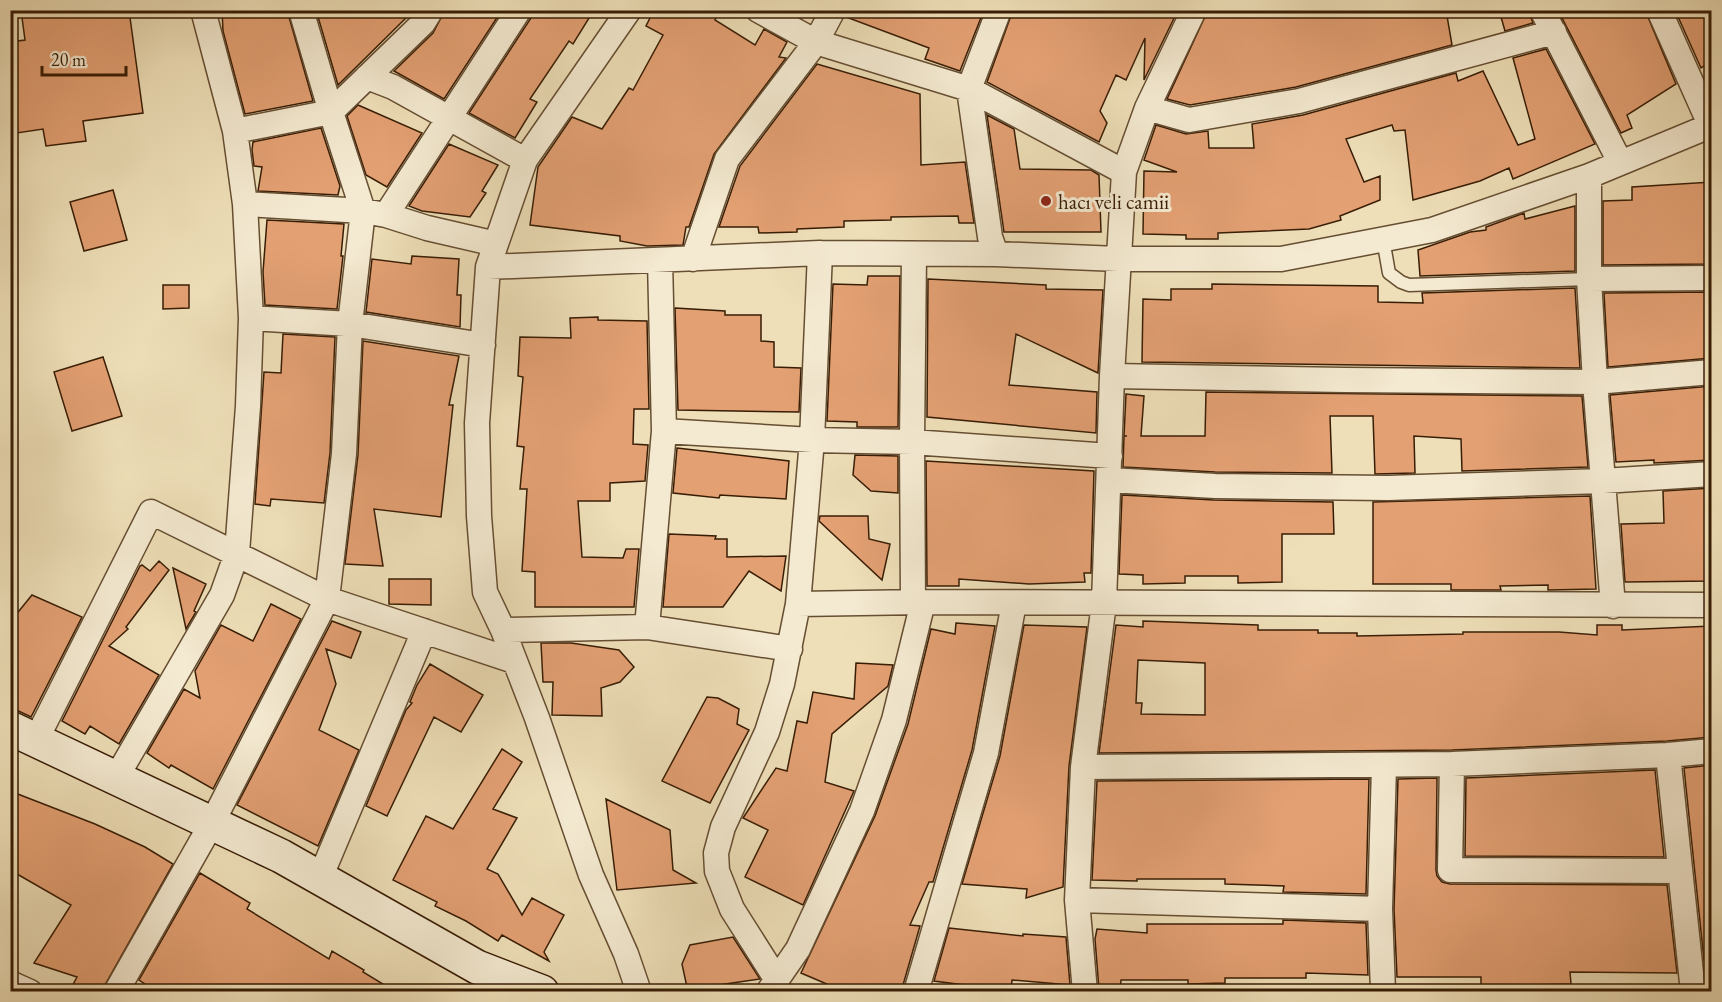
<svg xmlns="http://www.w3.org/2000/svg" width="1722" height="1002" font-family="'EB Garamond',serif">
  <rect width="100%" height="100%" fill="#eedfb8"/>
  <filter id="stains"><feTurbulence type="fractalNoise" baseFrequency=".00333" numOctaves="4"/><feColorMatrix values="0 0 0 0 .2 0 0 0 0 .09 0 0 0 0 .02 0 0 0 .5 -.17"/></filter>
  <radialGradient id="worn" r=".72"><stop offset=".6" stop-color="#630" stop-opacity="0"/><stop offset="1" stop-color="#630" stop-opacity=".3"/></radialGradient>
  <path fill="#e3a073" stroke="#381d05" stroke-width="1.5" fill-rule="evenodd" d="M21 10H129L143 113 83 121 86 141 46 146 43 129 10 134V42L25 40Z
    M222 10H287L313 101 245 114 223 31Z
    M316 10H414L338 85Z
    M445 10H502L444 99 394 71 433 33Z
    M533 10H594L573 44 569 41 530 99 537 102 515 138 469 113 531 18Z
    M654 10H720L715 20 755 45 764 29 787 42 779 57 786 58 714 154 689 227H686L683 245 647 246 620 241V236L530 225 538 167 572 117 602 129 629 88 633 90 663 35 646 26Z
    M847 10H984L960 71 925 59 929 48 846 17Z
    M1013 10H1178L1144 80 1145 38 1126 80 1116 75 1100 111 1107 123 1099 142 987 82Z
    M1208 10H1446L1452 45 1296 87 1190 105 1167 99Z
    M1499 10H1528L1533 23 1505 31Z
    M1558 10H1645L1676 84 1627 115 1632 128 1621 133Z
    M1675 10H1712V61L1701 68Z
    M1546 49 1595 144 1513 179 1509 168 1480 181 1413 200 1405 130 1394 131 1392 125 1346 139 1364 182 1380 176V200L1340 216 1341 220 1309 229 1218 233V239H1186V235L1143 234 1144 171 1177 172 1144 160 1156 125 1186 134 1208 131 1209 148H1254L1252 124 1303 115 1456 73 1458 81 1483 71 1518 145 1535 139 1513 58Z
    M817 64 920 94 921 165 965 162 974 223H959L958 216 891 217V220L844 221V227L797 229V232L759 233 758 227H719L740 166Z
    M358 105 422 133 387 187 366 175 347 116Z
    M987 115 1014 129 1020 169 1091 170 1099 175 1101 232H1004Z
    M321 128 340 186 338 195 258 191 262 167 254 166 252 150 253 142Z
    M449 144 498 165 482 191 486 193 470 217 422 211 409 206Z
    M1712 182V264L1603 265V201L1632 200V187Z
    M113 190 127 240 84 251 70 202Z
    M1575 206V271L1420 276 1418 250 1470 232 1486 230V227L1524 213 1525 219Z
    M267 220 344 224 341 256H343L337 309 265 305 263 272Z
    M412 256 459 259 457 295H461L460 327 366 312 372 259 411 264Z
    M868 276H900L898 427H857V422L827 421 833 284 867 285Z
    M928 279 1046 285V289L1103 290 1098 373 1016 334 1009 385 1097 392 1096 433 927 417Z
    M1212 284 1378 286V302L1423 303 1422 293 1575 288 1580 368 1142 362 1143 299 1171 300V289H1212Z
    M163 285H189V308L163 309Z
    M1712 292V358L1608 367 1604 293Z
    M675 308 725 311V315H761V341L774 342V367L801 368 799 412 678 410Z
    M598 317V320L647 321 649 409H634L633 444 648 445 645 481 610 483V501H578L582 557 623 558 626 549H639L634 607H535V572L522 571 527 489H520L524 447 517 446 523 377 518 376 520 337 571 338 570 318Z
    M283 334 335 337 330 453 324 503 271 499 270 506 255 504 264 372 281 373Z
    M363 341 459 356 449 405H453L441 517 374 509 383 566 345 564 358 455Z
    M103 357 122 416 72 431 54 372Z
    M1712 386V460L1654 463V460L1616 462 1610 395Z
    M1206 392 1582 396 1588 467 1462 471 1461 439 1414 436 1415 473 1375 474 1373 416H1330L1332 473 1215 472 1123 467 1124 436H1127H1124L1126 394 1144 396 1141 436H1205Z
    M677 448 789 461 786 499 720 495 719 498 673 493Z
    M855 455 898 456V493L871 491 853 475Z
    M926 461 1094 471 1091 573H1084L1085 582 1029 584 959 579V586H927Z
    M1712 488V581L1625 582 1621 524 1664 523 1663 491Z
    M1122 495 1214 500 1333 502 1334 534H1282V582L1238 583V576H1185V583L1143 584V575L1119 574Z
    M1590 496 1596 589 1548 590V585L1500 586 1501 590H1451V584H1373V502Z
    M820 516H868L869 539 890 544 882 580 819 521Z
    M669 534 716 536 715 539H727V557L786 556 781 591 749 571 723 607H663Z
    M159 561 169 570 126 627 128 629 109 646 159 675 119 744 90 726 85 734 62 721 140 566 142 565 150 571Z
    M173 568 206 584 194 611 196 612 186 629Z
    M389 579H431V605L389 604Z
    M32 595 82 617 31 717 10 707V622Z
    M271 604 301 619 213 789 171 765 169 768 147 753 184 689 200 698 195 671 221 625 253 641Z
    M332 621 361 632 351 658 326 649 336 684 319 730 359 750 318 846 237 805Z
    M1143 621 1258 625V630H1318V633H1357V636L1463 634V632H1559L1597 635V625H1622V630L1712 626V737L1667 741 1452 750 1099 753 1116 625 1143 627ZM1138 660 1205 663V715L1141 714 1142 703H1136Z
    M956 623 995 626 972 750 933 882H929L910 925 920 926 903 985H829L801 973 875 816 908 724 931 629 955 634Z
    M1024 625 1087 627 1069 766 1063 887 1026 898 1027 889 962 884 1000 756Z
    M541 643H571L619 650 634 667 620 682 601 688 602 716 552 715 553 682H543Z
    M856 663 893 665 888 686 832 734 825 782 854 791 803 905 745 877 768 830 743 818 776 768 787 771 797 721 807 723 813 692 854 699Z
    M430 664 483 695 461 732 434 717 387 816 366 806 406 710 412 703 410 702 417 685Z
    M707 697 718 698 739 709 737 724 749 730 710 803 662 781Z
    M502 749 522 762 493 809 517 818 487 869 498 874 522 915 532 898 564 915 544 952 549 961 502 935 498 941 466 921 435 906 437 902 393 880 426 816 453 829Z
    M1712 765V960H1704L1684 768Z
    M1655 770 1664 857 1465 856 1466 778Z
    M1437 778 1436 870 1437 876 1442 882 1450 884 1667 885 1677 973 1570 972 1571 984 1527 985V991H1481V977H1397L1394 909 1398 779Z
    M1369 779 1366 894 1283 892 1284 886 1225 884V879H1137V881L1092 880 1097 781Z
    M10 791 95 824 145 847 173 864 101 992H69L77 977 34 963 71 905 10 870Z
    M606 799 670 830 673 870 696 883 617 890Z
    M200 873 250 903 247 909 329 959 332 951 364 970 363 972 396 992H157L139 980Z
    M1283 920 1366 923 1368 975 1306 973V978H1225V983L1188 984V980H1121L1120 992H1101L1099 989 1095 939 1097 929 1147 933V924H1283Z
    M949 928 1023 936V934L1066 937 1070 985 1012 980 1011 991 934 981Z
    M733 937 760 979 719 985V992H688L682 964 690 945Z"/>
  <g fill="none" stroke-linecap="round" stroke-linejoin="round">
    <defs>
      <path id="service" d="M1383 239 1389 273 1401 282 1409 285 1589 279"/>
      <path id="minor" d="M629 10 525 160 488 267 477 423 479 516 485 592 503 630 537 718 591 875 626 954 639 992
        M758 10 816 42 969 89 1124 172
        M1542 10 1620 162
        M1659 10 1712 129
        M367 77 393 87 525 160
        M1147 108 1189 120 1299 101 1554 32
        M235 131 331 112 423 23 431 10
        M1589 176V279L1595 382 1613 606
        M245 204 363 211 386 215 427 228 496 244
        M386 215 519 10
        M996 254 990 237 969 89 999 10
        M693 259 727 159 816 42 833 10
        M488 267 820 253 996 254 1118 259H1281L1432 230 1589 176 1712 125
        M1589 279 1712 278
        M251 318 350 324 483 345
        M1112 376 1345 380 1595 382 1712 372
        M664 431 812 440 912 442 1110 456
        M1109 480 1215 486 1388 488 1603 481 1712 474
        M913 602 912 442 914 254
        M798 604 923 602 1712 605
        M647 627 664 431 660 260
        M503 630 647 627 790 649
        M36 740 151 512 327 599 514 661
        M1668 755 1693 992
        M1452 764 1450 870 1679 871
        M1083 767 1452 764 1668 755 1712 751
        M116 778 222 595 237 553 248 406 251 318 245 204 235 131 203 10
        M320 878 424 631
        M1077 900 1380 909
        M777 980 732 909 717 871 716 853 723 827 767 732 782 684 798 604 812 440 820 253
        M10 983 30 992
        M769 991 798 949 862 811 894 720 923 602
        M116 992 212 823 327 599 344 454 350 324 363 211 331 112 301 10
        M916 992 986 753 1014 603
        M1085 992 1077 900 1083 767 1104 603 1112 376 1124 172 1147 108 1194 10
        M1383 992 1380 909 1384 766"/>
      <path id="secondary" d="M10 728 281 856 477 967 542 992"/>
    </defs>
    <use href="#service" stroke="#664e32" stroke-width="15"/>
    <use href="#minor" stroke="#664e32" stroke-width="27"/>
    <use href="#secondary" stroke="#381d05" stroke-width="36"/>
    <use href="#service" stroke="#f4ead1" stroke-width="12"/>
    <use href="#minor" stroke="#f4ead1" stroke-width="24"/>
    <use href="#secondary" stroke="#f4ead1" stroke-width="33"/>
  </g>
  <circle fill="#8f2418" stroke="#f4ead1" stroke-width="2" cx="1046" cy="201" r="6"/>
  <g text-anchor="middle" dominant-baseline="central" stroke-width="6" stroke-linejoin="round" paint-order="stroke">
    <g font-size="21" fill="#381d05" stroke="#f4ead1" text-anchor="start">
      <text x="1058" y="201">hacı veli camii</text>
    </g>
  </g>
  <rect width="1722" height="1002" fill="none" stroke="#eedfb8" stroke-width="36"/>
  <rect x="12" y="12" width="1698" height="978" fill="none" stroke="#381d05" stroke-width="3"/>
  <rect x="18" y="18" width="1686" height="966" fill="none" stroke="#381d05" stroke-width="1.5"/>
  <path d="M42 66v9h84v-9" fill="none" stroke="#381d05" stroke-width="3"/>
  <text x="51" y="66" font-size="18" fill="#381d05" stroke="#f4ead1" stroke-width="4.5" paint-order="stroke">20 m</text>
  <rect width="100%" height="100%" filter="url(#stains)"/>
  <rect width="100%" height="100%" fill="url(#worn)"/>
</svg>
